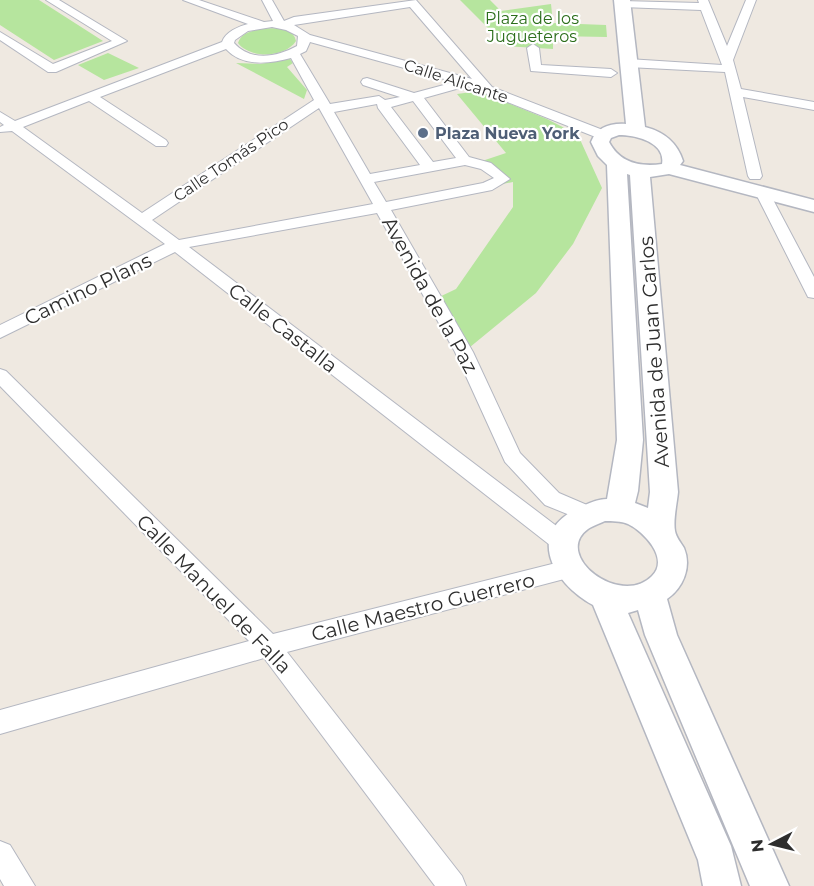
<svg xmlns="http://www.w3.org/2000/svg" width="814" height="886" font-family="Montserrat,sans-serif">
  <rect width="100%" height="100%" fill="#efe9e1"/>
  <path fill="#b6e59e" d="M0 0H39L103 41 54 60 0 25Z
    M460 0H490L501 11 551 4 553 23 606 25 607 37 553 36V49L506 46Z
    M260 29C273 28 293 26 296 41 285 58 250 59 238 43 241 33 251 31 260 29Z
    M108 53 139 68 104 80 78 65Z
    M290 59 293 63 287 67 307 90 304 99 236 63 260 64Z
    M479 91 547 119 578 135 602 188 573 244 536 293 464 352 435 299 456 289 513 207V182L487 187 502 179 479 162 506 153 457 94Z"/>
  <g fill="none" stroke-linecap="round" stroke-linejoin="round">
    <defs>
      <path id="street" d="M46 0H59L127 41 56 72H48L0 40V32L53 64 112 41Z
        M183 0H199L264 22 273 21 262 0H272L284 21 294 17 416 0 492 87 608 132 610 135 608 138H598L467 86 424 98 469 157 491 163 510 179 492 190 391 210 473 352 520 453 559 493 594 508 597 514 594 520 587 522 545 505 505 462 455 352 377 213 189 247 571 537 574 543 571 549 563 552 555 549 175 252 0 338V325L165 244 12 131 0 132V127L4 125 0 122V112L15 121 222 42C225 32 239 26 248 24ZM410 7 472 79 310 35 294 25ZM272 27 286 30 298 36 297 46C277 57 251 62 234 43L235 40 248 31ZM310 42 455 82 414 93 367 78 363 79 361 82 363 85 400 97 385 100 379 96 330 104 300 54 306 51ZM226 49C242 67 269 64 291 58L314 100 142 213 23 127 89 101 156 146H166L168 143 166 140 100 97ZM413 101 456 158 433 162 391 107ZM377 104 378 108 420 165 370 174 334 112ZM319 108 373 204 179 240 152 220ZM465 165 481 169 494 178 483 183 386 202 374 182Z
        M698 0H708L727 46 746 0H756L733 60 741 89 814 102V110L743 97 762 176 760 179H750L748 176 725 72 628 67 622 63 628 59 722 65 701 10 622 7 617 4 622 1 699 3Z
        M533 44 539 48 541 65 611 69 617 73 611 77 531 71 527 48Z
        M762 188 769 192 814 277V298L808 297 806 293 755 192Z
        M0 369 6 371 273 634 568 560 576 563 579 569 576 575 568 578 287 652 462 876 466 886H435L264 658 0 734V710L249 641 0 386Z
        M0 841 10 845 35 886H4L0 879Z"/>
      <path id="secondary" d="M614 0H630L645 127C664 132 677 142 683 161L680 165 814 200V212L669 174 650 177 678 492C677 503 673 520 675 531 676 537 681 543 684 548 692 567 683 588 667 599L677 635 789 886H750L645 635 638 610 628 613 731 846 741 886H703L698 860 593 605C552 583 524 531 581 507 589 503 598 499 607 499L617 440 607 165 598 156 591 142C597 127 610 123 626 124ZM619 135C635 135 666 142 662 164 640 167 620 163 609 142L611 138ZM627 174 630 175 650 492 648 508 635 503 638 491 643 440ZM605 521C612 521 621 521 628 524 643 531 670 558 652 576 620 608 552 555 588 529 592 526 599 524 605 521Z"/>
    </defs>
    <use href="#street" stroke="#b4b7c1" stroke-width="2"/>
    <use href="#secondary" stroke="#b4b7c1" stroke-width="3"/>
    <use href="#street" fill="#fff" fill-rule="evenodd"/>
    <use href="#secondary" fill="#fff" fill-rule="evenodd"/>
  </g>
  <circle fill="#5c6f8a" stroke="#fff" stroke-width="2" cx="423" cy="133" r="6"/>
  <g text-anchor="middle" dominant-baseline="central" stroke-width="4.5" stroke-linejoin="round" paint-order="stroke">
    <g font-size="16" fill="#2c6e1b" stroke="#fff">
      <text x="532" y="18">Plaza de los<tspan x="532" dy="18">Jugueteros</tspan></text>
    </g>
    <g font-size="16" fill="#2e2e2e" stroke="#fff">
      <text transform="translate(456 81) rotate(18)">Calle Alicante</text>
      <text transform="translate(231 160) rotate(-34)">Calle Tomás Pico</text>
    </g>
    <g font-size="16" font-weight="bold" fill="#4e5e75" stroke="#fff" text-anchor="start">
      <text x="435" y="133">Plaza Nueva York</text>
    </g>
    <g font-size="20" fill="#2e2e2e" stroke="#fff">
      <text transform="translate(88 289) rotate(-26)">Camino Plans</text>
      <text transform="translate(430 295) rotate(61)">Avenida de la Paz</text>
      <text transform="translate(283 328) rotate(38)">Calle Castalla</text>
      <text transform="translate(654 352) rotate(-94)">Avenida de Juan Carlos</text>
      <text transform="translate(214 594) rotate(46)">Calle Manuel de Falla</text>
      <text transform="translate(423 607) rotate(-14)">Calle Maestro Guerrero</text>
    </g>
  </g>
  <g transform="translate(772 844) rotate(263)" stroke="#ffffff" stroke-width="4.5" paint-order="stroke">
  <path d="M0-4.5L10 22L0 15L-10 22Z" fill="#2e2e2e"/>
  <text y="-9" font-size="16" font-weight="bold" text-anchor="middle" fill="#2e2e2e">N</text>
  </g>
</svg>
